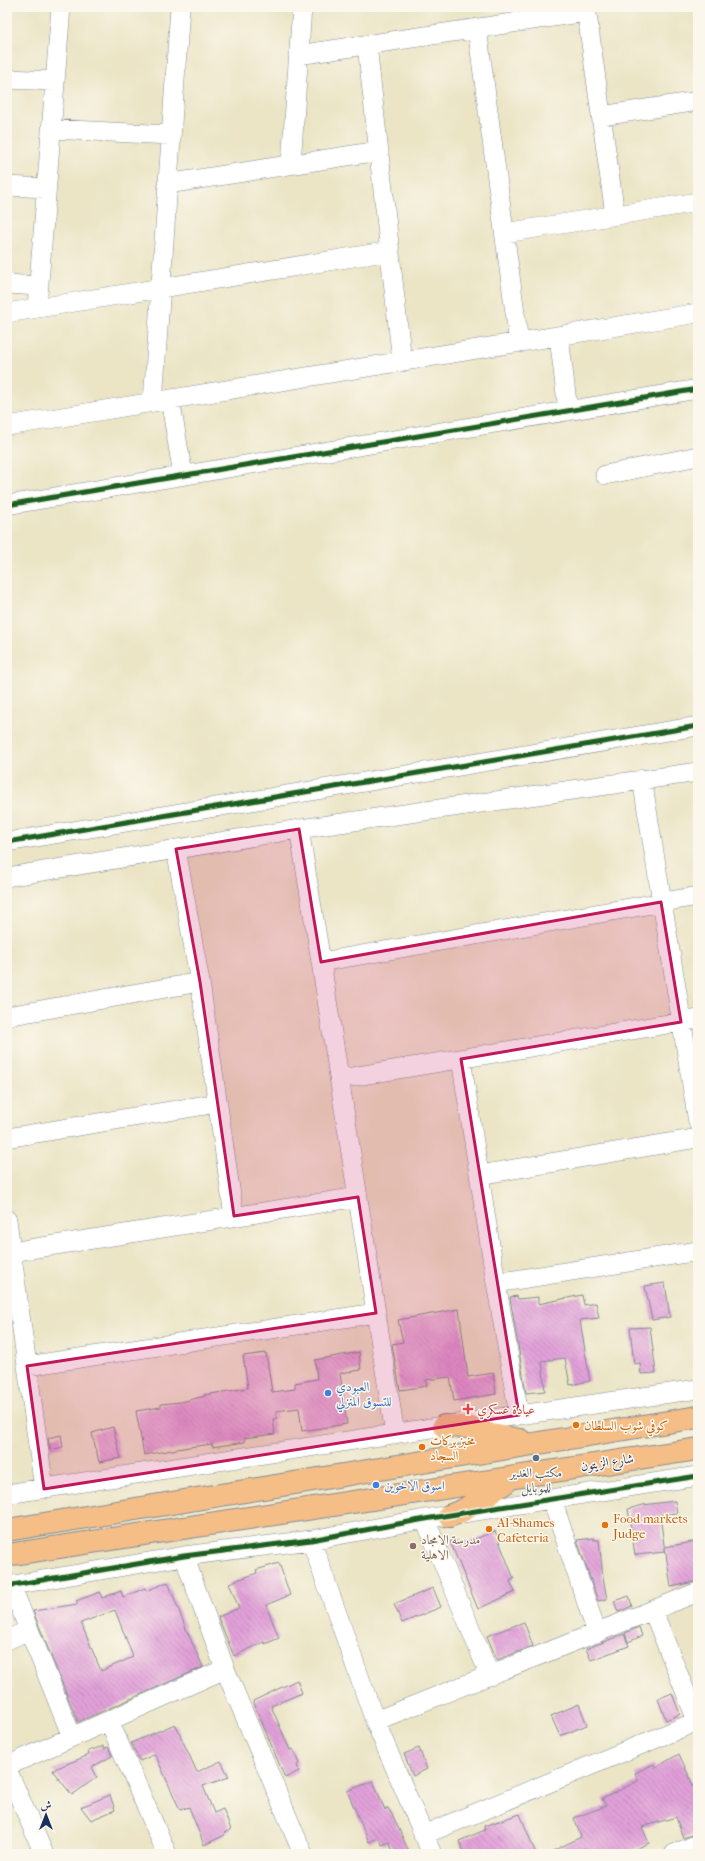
<svg xmlns="http://www.w3.org/2000/svg" width="705" height="1861" font-family="'IM FELL French Canon',Amiri,serif">
  <defs>
    <pattern id="building-back-hatch" width="6" height="6" patternUnits="userSpaceOnUse"><rect width="6" height="6" fill="#e2a1d9"/><path d="M-1 5l2 2M0 0l6 6M5-1l2 2" fill="none" stroke="#b684b3"/></pattern>
  </defs>
  <rect width="100%" height="100%" fill="#fbf7ec"/>
  <filter id="ink" filterUnits="userSpaceOnUse"><feTurbulence type="fractalNoise" baseFrequency=".025" numOctaves="2"/><feDisplacementMap in="SourceGraphic" scale="8" xChannelSelector="R" yChannelSelector="G"/><feConvolveMatrix kernelMatrix="1 2 1 2 8 2 1 2 1" color-interpolation-filters="sRGB"/></filter>
  <filter id="wash" filterUnits="userSpaceOnUse"><feTurbulence type="fractalNoise" baseFrequency=".012" numOctaves="4" result="noise"/><feDisplacementMap in="SourceGraphic" scale="16" xChannelSelector="R" yChannelSelector="G"/><feGaussianBlur stdDeviation="0.9" result="paint"/><feColorMatrix in="noise" values="0 0 0 0 0 0 0 0 0 0 0 0 0 0 0 0 0 1.4 0 .05"/><feComposite in="paint" operator="in"/></filter>
  <g filter="url(#wash)">
    <rect width="100%" height="100%" fill="#ebe5c6"/>
    <g id="blocks">
      <path fill="url(#building-back-hatch)" fill-rule="evenodd" d="M665 1283 670 1317 652 1320 645 1286Z
        M582 1295 584 1305 596 1303 599 1318 580 1320 590 1381 570 1385 565 1358 542 1361 545 1391 526 1393 510 1297 517 1296 518 1299 538 1297V1304Z
        M459 1309 468 1377 493 1373 496 1394 454 1401 450 1377 426 1380 427 1386 400 1390 392 1344 403 1342 398 1320Z
        M650 1327 656 1373 641 1374 640 1363 634 1364 630 1328Z
        M359 1352 361 1370 340 1373 347 1424 302 1431 299 1408 276 1411 277 1418 273 1419 275 1434 244 1438 245 1442 212 1447V1444L189 1447 144 1455 136 1411 161 1407V1404L181 1402 205 1396 204 1395 248 1388 243 1356 266 1353 272 1392 295 1389V1383L317 1379 315 1360Z
        M113 1427 121 1458 99 1462 92 1433Z
        M61 1435 63 1447 50 1450 48 1438Z
        M675 1501 677 1513 660 1515 665 1552 635 1555 628 1509 643 1505Z
        M495 1531 514 1579 510 1581 515 1592 478 1609 450 1541 468 1542Z
        M594 1538V1540H599L603 1578 607 1599 598 1601 577 1540Z
        M698 1541V1581L671 1587 665 1547Z
        M279 1563 290 1595 266 1605 279 1638 265 1644 264 1642 234 1656 218 1617 239 1608 229 1583 257 1573 256 1570Z
        M168 1582 186 1629 203 1667 78 1722 33 1611 78 1604 76 1601 100 1592 102 1598 121 1591 123 1597 145 1588 146 1591ZM115 1610 133 1657 101 1671 81 1623Z
        M433 1588 441 1607 402 1623 394 1604Z
        M629 1596 632 1606 618 1612 614 1601Z
        M524 1622 533 1646 497 1660 487 1636Z
        M639 1627 642 1636 628 1642 625 1633Z
        M624 1634 629 1646 591 1660 586 1649Z
        M297 1680 302 1693 271 1706 290 1750 293 1749 299 1764 297 1765 299 1771 285 1778 253 1701Z
        M672 1693 680 1714 666 1720 658 1699Z
        M579 1704 587 1725 560 1736 551 1716Z
        M175 1724 197 1772 221 1761 229 1777 203 1786 214 1813 223 1809 231 1830 224 1833 225 1835 204 1845 189 1807 180 1810 155 1754 140 1761 131 1743Z
        M104 1746V1749L108 1747 112 1756 92 1767 97 1777 72 1795 52 1770 89 1755 88 1751Z
        M419 1748 427 1769 413 1776 404 1754Z
        M679 1754 698 1796V1833L683 1838 676 1817 642 1827 649 1843 625 1854H588L585 1848 570 1854H550L549 1853 581 1837 574 1818 606 1806 602 1799 638 1781 635 1773 654 1764 655 1768Z
        M373 1781 385 1810 388 1808 393 1816 410 1854H394L389 1842 382 1845 378 1838 369 1842 347 1791Z
        M110 1795 115 1810 91 1820 81 1807Z
        M520 1814 536 1854H464L459 1841 485 1830 484 1826Z"/>
    </g>
  </g>
  <g filter="url(#ink)">
    <use href="#blocks" fill-opacity="0" stroke="#838a92" stroke-width="1"/>
    <g fill="none" stroke-linecap="round" stroke-linejoin="round">
      <defs>
        <path id="minor" d="M586 7 615 215
          M477 28 519 343
          M367 45 402 362
          M298 55 586 12
          M7 79 55 81
          M602 116 698 101
          M51 129 171 135
          M291 164 302 7
          M167 184 379 151
          M7 186 46 188
          M505 233 698 202
          M7 284 38 286
          M37 308 61 7
          M7 313 390 251
          M559 336 568 411
          M170 399 183 475
          M153 402 180 7
          M7 426 698 313
          M605 475 698 456
          M7 505 698 389
          M642 779 698 1122
          M299 829 321 962 395 1434
          M7 842 698 726
          M176 849 200 982 234 1216
          M7 877 299 829 698 772
          M321 962 698 896
          M7 1016 200 982
          M461 1059 496 1283 519 1415
          M339 1079 698 1019
          M7 1138 218 1103
          M479 1175 698 1138
          M7 1220 44 1489
          M11 1252 358 1197
          M496 1283 698 1251
          M27 1366 376 1313
          M7 1494 444 1426 698 1389
          M552 1500 597 1633
          M425 1519 490 1676
          M311 1540 375 1721 432 1854
          M184 1556 225 1669 303 1854
          M11 1585 72 1737
          M7 1586 184 1556 311 1540 425 1519 698 1476
          M653 1611 698 1723
          M7 1640 29 1630
          M109 1721 167 1854
          M375 1721 698 1592
          M7 1766 225 1669
          M7 1769 44 1854
          M423 1835 698 1721
          M674 1854 698 1844"/>
        <path id="major" d="M444 1426 468 1427 491 1435 520 1440
          M449 1516 464 1510 506 1482
          M7 1530 698 1417
          M7 1555 698 1449"/>
      </defs>
      <use href="#minor" stroke="#838a92" stroke-width="20"/>
      <use href="#major" stroke="#838a92" stroke-width="24"/>
      <use href="#minor" stroke="#fff" stroke-width="19"/>
      <use href="#major" stroke="#f6be87" stroke-width="22"/>
      <defs>
        <path id="cycleway" d="M7 505 698 389
          M7 842 698 726
          M7 1586 184 1556 311 1540 425 1519 698 1476"/>
      </defs>
      <use href="#cycleway" stroke="#fbf7ec" stroke-width="8"/>
      <use href="#cycleway" stroke="#1b5e20" stroke-width="5"/>
    </g>
  </g>
  <path fill="#c2185b" fill-opacity="0.2" stroke="#c2185b" stroke-width="3" stroke-linejoin="round" d="M299 829 321 962 661 902 681 1022 461 1059 519 1415 44 1489 27 1366 376 1313 358 1197 234 1216 200 982 176 849Z"/>
  <g fill="#3f7fe0" stroke="#fbf7ec" stroke-width="1.5">
    <circle cx="328" cy="1393" r="4"/>
    <circle cx="376" cy="1485" r="4"/>
  </g>
  <path fill="#e0444e" stroke="#fbf7ec" stroke-width="1.5" d="M466 1403h4v4h4v4h-4v4h-4v-4h-4v-4h4z"/>
  <g fill="#e8710a" stroke="#fbf7ec" stroke-width="1.5">
    <circle cx="576" cy="1425" r="4"/>
    <circle cx="422" cy="1447" r="4"/>
    <circle cx="605" cy="1525" r="4"/>
    <circle cx="489" cy="1529" r="4"/>
  </g>
  <circle fill="#5c6f8a" stroke="#fbf7ec" stroke-width="1.5" cx="536" cy="1458" r="4"/>
  <circle fill="#8d6e63" stroke="#fbf7ec" stroke-width="1.5" cx="413" cy="1546" r="4"/>
  <g text-anchor="middle" dominant-baseline="central" stroke-width="3" stroke-linejoin="round" paint-order="stroke">
    <g font-size="13" fill="#366cbe" stroke="#fbf7ec" text-anchor="start">
      <text x="336" y="1386">العبودي<tspan x="336" dy="15">للتسوق المنزلي</tspan></text>
      <text x="384" y="1485">اسوق الاخوين</text>
    </g>
    <g font-size="13" fill="#be3a42" stroke="#fbf7ec" text-anchor="start">
      <text x="477" y="1409">عيادة عسكري</text>
    </g>
    <g font-size="13" fill="#c56008" stroke="#fbf7ec" text-anchor="start">
      <text x="584" y="1425">كوفي شوب السلطان</text>
      <text x="430" y="1440">مخبز بركات<tspan x="430" dy="15">السجاد</tspan></text>
      <text x="613" y="1518">Food markets<tspan x="613" dy="15">Judge</tspan></text>
      <text x="497" y="1522">Al-Shames<tspan x="497" dy="15">Cafeteria</tspan></text>
    </g>
    <g font-size="13" fill="#1b2f5e" stroke="#fbf7ec">
      <text transform="translate(607 1462) rotate(-9)">شارع الزيتون</text>
    </g>
    <g font-size="13" fill="#4e5e75" stroke="#fbf7ec">
      <text x="536" y="1472">مكتب الغدير<tspan x="536" dy="15">للموبايل</tspan></text>
    </g>
    <g font-size="13" fill="#785e54" stroke="#fbf7ec" text-anchor="start">
      <text x="421" y="1539">مدرسة الامجاد<tspan x="421" dy="15">الاهلية</tspan></text>
    </g>
  </g>
  <rect width="705" height="1861" fill="none" stroke="#fbf7ec" stroke-width="24"/>
  <g transform="translate(46 1815)" stroke="#fbf7ec" stroke-width="3" paint-order="stroke">
  <path d="M0-3L7 15L0 10L-7 15Z" fill="#1b2f5e"/>
  <text y="-6" font-size="11" font-weight="bold" text-anchor="middle" fill="#1b2f5e">ش</text>
  </g>
</svg>
